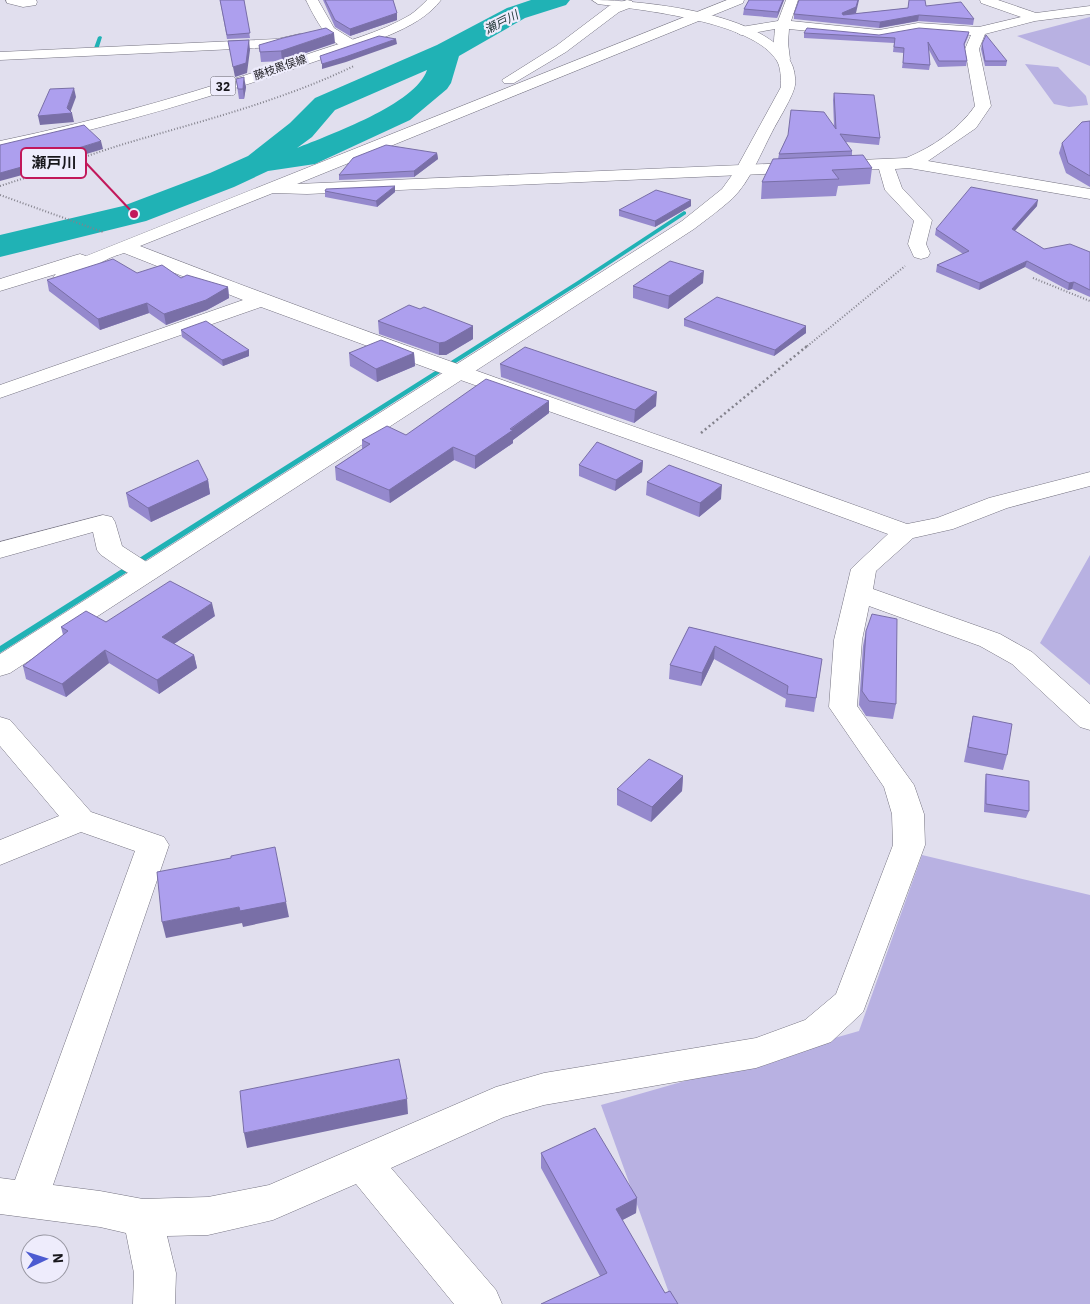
<svg xmlns="http://www.w3.org/2000/svg" width="1090" height="1304" font-family="'IBM Plex Sans','Noto Sans JP',sans-serif">
  <rect width="100%" height="100%" fill="#e1dfee"/>
  <path fill="#b8b1e2" d="M1090 17V66L1017 36Z
    M1025 64 1058 67 1086 96 1088 105 1069 107 1054 104Z
    M1090 555V685L1040 643Z
    M922 855 1090 895V1304H673L601 1105 859 1031Z"/>
  <g fill="none" stroke-linecap="round" stroke-linejoin="round">
    <path fill="#20b2b5" fill-rule="evenodd" d="M100 36 102 37 98 50H84L86 48H94L98 37Z
      M684 211 686 212V214L580 284 0 653V646L576 282Z"/>
    <path fill="#20b2b5" fill-rule="evenodd" d="M531 0H570L566 5 525 18 459 56 451 83 447 89 410 120 315 164 268 171 234 187 146 221 0 257V235L123 206 210 173 248 156 290 123 315 98 437 45 507 8ZM427 70C416 104 329 135 297 148L312 137 335 110Z"/>
    <defs>
      <path id="street" d="M6 0H36L37 2 36 5 23 7 7 3Z
        M306 0H318L334 28 355 41 357 44 355 47C331 53 314 16 306 0Z
        M627 0 632 1 633 4 632 7 619 12 566 52 514 83H504L502 80 556 46 609 6Z
        M727 0H744L743 3 297 184 906 158C933 147 959 129 975 106L965 49 971 35 918 31 879 38 789 29 788 43 790 59 788 62H778C772 52 774 40 775 29L741 35 734 31 741 27 778 21 786 0H798L791 21 879 30 918 23 979 27 1021 17 981 3 980 0H998L1036 13 1090 6V14L1035 21 985 34 979 49 991 106 976 128 928 161 1090 189V199L909 168 895 169 902 188 932 220 926 244 930 253 928 257 921 259 914 257 908 244 914 221 885 190 879 169 307 194 273 193 140 246C394 345 651 431 907 524L937 518 989 498 1090 472V486L1007 508 953 529 913 538 876 571 873 589 1000 634 1032 652 1090 704V730L1080 727 1012 664 980 646 869 606 862 640 857 706 914 785 924 814 925 845 863 1012 831 1042 756 1068 544 1105 504 1117 391 1168 496 1290 502 1304H454L356 1184 273 1220 208 1235 167 1236 176 1273 175 1304H133L134 1273 126 1233 100 1227 0 1214V1178L15 1180 135 851 81 832 0 865V840L59 816 0 746V717L10 720 91 812 164 837 169 845 53 1185 100 1191 143 1199 208 1197 269 1185 496 1087 544 1073 756 1038 805 1020 836 994 893 845 892 814 884 787 829 707 834 640 851 569 888 534 673 455 452 377 261 307 0 398V385L243 300 124 253C118 255 111 257 106 260 90 267 74 285 56 281L53 277 56 274 0 291V279L73 256 80 254 86 256Z
        M300 34 305 35 307 38 305 41 277 47 0 60V52L277 39Z
        M103 515 112 517 115 522 122 546 156 568 160 573 156 578C136 583 118 566 101 555L97 550 93 532 0 558V542Z"/>
      <path id="secondary" d="M592 0C640 0 802 14 795 85 794 95 777 122 772 132 761 153 750 181 733 198 721 209 707 219 694 229L10 673 0 676V654L682 221 722 189 735 171 781 87C781 79 781 68 777 61 753 21 641 10 598 4Z"/>
      <path id="primary" d="M427 0H441C418 31 363 44 328 57 220 95 112 127 0 151V141C106 119 209 89 311 53 343 42 380 33 410 15 416 11 422 5 427 0Z"/>
    </defs>
    <use href="#street" stroke="#757381" stroke-width="1"/>
    <use href="#secondary" stroke="#757381" stroke-width="1"/>
    <use href="#primary" stroke="#757381" stroke-width="1"/>
    <path stroke="#83828c" stroke-width="2" stroke-dasharray="1 2" stroke-linecap="butt" d="M0 186C45 172 89 154 134 141 209 119 283 100 354 66
      M0 195 103 232
      M1033 278 1090 301
      M805 348 905 266"/>
    <path stroke="#83828c" stroke-width="2.5" stroke-dasharray="2 3" stroke-linecap="butt" d="M701 433 807 346"/>
    <use href="#street" fill="#fff" fill-rule="evenodd"/>
    <use href="#secondary" fill="#fff" fill-rule="evenodd"/>
    <use href="#primary" fill="#fff" fill-rule="evenodd"/>
  </g>
  <path fill="#9589cd" d="M220 0H244L250 38 227 39Z
    M323 0H393L397 13V20L350 36 335 27Z
    M749 0H784L777 18 743 15 744 9Z
    M926 6 974 19 973 25 918 21 879 28 794 19V14L856 13 853 14Z
    M969 32 968 37 964 46 967 61 966 66 938 67 929 50 930 65 929 70 902 68 904 53 893 52 894 43 804 38V33L879 35Z
    M335 43 282 61 261 62 259 45Z
    M982 44 1007 61 1006 66H985L981 49Z
    M236 79 246 87 244 99H239Z
    M834 93 880 138 879 145 846 142 852 151V156L872 168 870 184 838 186 836 196 761 199 762 182 778 159 779 154 788 135 834 127 833 100Z
    M1090 121V187L1066 173 1059 153 1062 143Z
    M437 153 438 159 414 177 339 180V175Z
    M325 191 395 192 377 207 325 197Z
    M691 200V206L655 227 619 216V210Z
    M1037 206 1015 231 1044 249 1090 252V297L1072 289 1068 290 1025 267 979 290 936 272 937 265 963 254 935 235 936 229Z
    M137 273 181 278 228 287 229 298 207 310 166 325 149 313 100 330 49 291 47 280Z
    M703 283 668 309 633 298V286Z
    M420 309 473 326V339L446 355H439L379 334 378 321Z
    M684 319 806 326V333L774 356 684 326Z
    M181 330 249 356 223 366 182 337Z
    M349 353H414L415 366 377 382 350 366Z
    M500 364 656 406 634 423 501 377Z
    M549 401V413L513 440V443L475 469 454 460 390 503 336 480 335 467 362 449V440L406 435Z
    M643 461 642 472 615 491 579 476V465Z
    M208 480 210 494 151 522 129 507 126 493Z
    M647 482 721 499 699 517 646 495Z
    M215 616 174 644 194 655 197 668 159 694 109 663 66 697 26 679 23 666 63 635 61 627 106 622Z
    M689 627 822 659 814 712 785 707 786 699 714 659 701 686 669 679 670 665Z
    M866 631 896 704 893 719 866 716 859 705 863 646Z
    M973 716 1007 755 1003 770 964 762Z
    M986 774 1029 811 1026 818 984 812 985 782Z
    M683 776 682 791 651 822 617 805V789Z
    M541 1153 637 1198 636 1213 622 1220 665 1293 678 1304 600 1276 541 1168Z"/>
  <path fill="#796fa7" d="M783 0H784L777 18 778 12Z
    M858 0H859L856 13 841 19 842 13Z
    M397 13V20L350 36V29Z
    M919 15 918 21 879 28 880 22Z
    M334 33 335 43 282 61 281 51Z
    M396 39 397 44 346 62 322 69V64Z
    M249 40 250 50 247 73 235 77 233 67Z
    M244 77 246 87 244 99 243 89Z
    M74 88 76 97 70 113H72L74 122 40 125 38 116 67 108Z
    M101 141 103 149 37 169V171L0 181V173L33 162Z
    M437 153 438 159 414 177V171Z
    M395 186V192L377 207 376 201Z
    M691 200V206L655 227V221Z
    M1038 200 1037 206 1010 236 1012 229Z
    M1027 261 1025 267 979 290 980 283Z
    M704 271 703 283 668 309 669 296Z
    M1074 282 1072 289 1068 290 1069 283Z
    M228 287 229 298 207 310 166 325 164 314Z
    M147 303 149 313 100 330 98 319Z
    M473 326V339L446 355H439V343Z
    M806 326V333L774 356 775 350Z
    M249 350V356L223 366 222 360Z
    M414 353 415 366 377 382 376 369Z
    M657 392 656 406 634 423 635 410Z
    M549 401V413L513 440V443L475 469V456Z
    M453 447 454 460 390 503 389 490Z
    M643 461 642 472 615 491 616 480Z
    M208 480 210 494 151 522 148 508Z
    M722 485 721 499 699 517 700 503Z
    M212 603 215 616 165 650 162 637Z
    M715 646 714 659 701 686 702 673Z
    M105 650 109 663 66 697 62 684Z
    M194 655 197 668 159 694 157 680Z
    M683 776 682 791 651 822 652 807Z
    M286 902 289 917 243 927 242 923 166 938 162 922 239 907Z
    M407 1099 408 1114 247 1148 244 1133Z
    M637 1198 636 1213 615 1224 616 1209Z"/>
  <path fill="#ad9fee" stroke="#796fa7" d="M220 0H244L250 33 227 35Z
    M325 0H393L397 13 350 29 335 20Z
    M749 0H783L778 12 744 9Z
    M799 0H858L856 7 842 13 843 15 908 8 909 0H925L926 6 961 2 974 19 919 15 880 22 794 14Z
    M326 28 334 33 281 51 260 52 259 45 283 38Z
    M807 28 879 35 919 28 969 32 964 44 967 61H939L928 42 930 65 903 63 904 48 894 47 895 38 804 33Z
    M986 35 1007 61H985L982 44Z
    M379 36 396 39 345 57 322 64 320 56Z
    M249 40 246 63 233 67 228 41Z
    M244 77 243 89H238L236 79Z
    M74 88 67 108 72 113 38 116 50 89Z
    M834 93 874 95 880 138 840 134 852 151 779 154 788 135 791 110 824 112 836 129Z
    M1090 121V176L1068 163 1062 143 1082 122Z
    M84 125 101 141 33 162 36 163 0 173V145Z
    M386 145 437 153 414 171 339 175 353 158Z
    M863 155 872 168 832 170 839 179 762 182 773 159Z
    M395 186 376 201 325 191 326 189Z
    M971 187 1038 200 1012 229 1044 249 1070 244 1090 252V290L1074 282 1069 283 1027 261 980 283 937 265 969 251 936 229Z
    M656 190 691 200 655 221 619 210Z
    M113 259 137 273 162 265 181 278 187 275 228 287 206 300 164 314 147 303 98 319 47 280Z
    M670 261 704 271 669 296 633 286Z
    M717 297 806 326 775 350 684 319Z
    M409 305 420 309 424 307 473 326 445 342 439 343 378 321Z
    M206 321 249 350 222 360 181 330Z
    M381 340 414 353 376 369 349 353Z
    M525 347 657 392 635 410 500 364Z
    M486 379 549 401 510 429 513 430 475 456 453 447 389 490 335 467 370 444 362 440 387 426 406 435Z
    M597 442 643 461 616 480 579 465Z
    M198 460 208 480 148 508 126 493Z
    M669 465 722 485 700 503 647 482Z
    M170 581 212 603 162 637 194 655 157 680 105 650 62 684 23 666 68 631 61 627 86 611 106 622Z
    M872 614 897 619 896 704 869 701 862 691 866 631Z
    M689 627 822 659 816 698 787 694 788 686 715 646 702 673 670 665Z
    M973 716 1012 724 1007 755 968 747Z
    M649 759 683 776 652 807 617 789Z
    M986 774 1029 781V811L986 804Z
    M275 847 286 902 240 911 239 907 162 922 157 872 231 858V856Z
    M399 1059 407 1099 244 1133 240 1091Z
    M595 1128 637 1198 616 1209 665 1293 670 1291 678 1304H541L607 1273 541 1153Z"/>
  <g text-anchor="middle" dominant-baseline="central" stroke-width="4.5" stroke-linejoin="round" paint-order="stroke">
    <g font-size="11" fill="#18171c" stroke="#eeecfc">
      <text transform="translate(280 67) rotate(-19)">藤枝黒俣線</text>
    </g>
    <g font-size="12" font-style="italic" fill="#213738" stroke="#eeecfc">
      <text transform="translate(501 22) rotate(-27)">瀬戸川</text>
    </g>
    <rect fill="#eeecfc" stroke="#58575f" stroke-width="1" x="210.5" y="76.5" width="25" height="19" rx="4"/>
    <g font-size="12" font-weight="bold" fill="#18171c">
      <text x="223" y="86">32</text>
    </g>
  </g>
  <path fill="none" stroke="#c2185b" stroke-width="2" d="M134 214L86 163"/>
  <circle fill="#c2185b" stroke="#eeecfc" stroke-width="2" cx="134" cy="214" r="5"/>
  <rect fill="#eeecfc" stroke="#c2185b" stroke-width="2" x="21" y="148" width="65" height="30" rx="5"/>
  <g font-size="15" text-anchor="middle" font-weight="bold" fill="#18171c">
    <text x="54" y="168">瀬戸川</text>
  </g>
  <g transform="translate(45 1259) rotate(86)"><circle r="24" fill="#eeecfc" stroke="#9897a2"/>
  <path d="M0-4L9 19L0 12L-9 19Z" fill="#4c5bd1"/>
  <text y="-8" font-size="14" font-weight="bold" text-anchor="middle" fill="#18171c">N</text>
  </g>
</svg>
